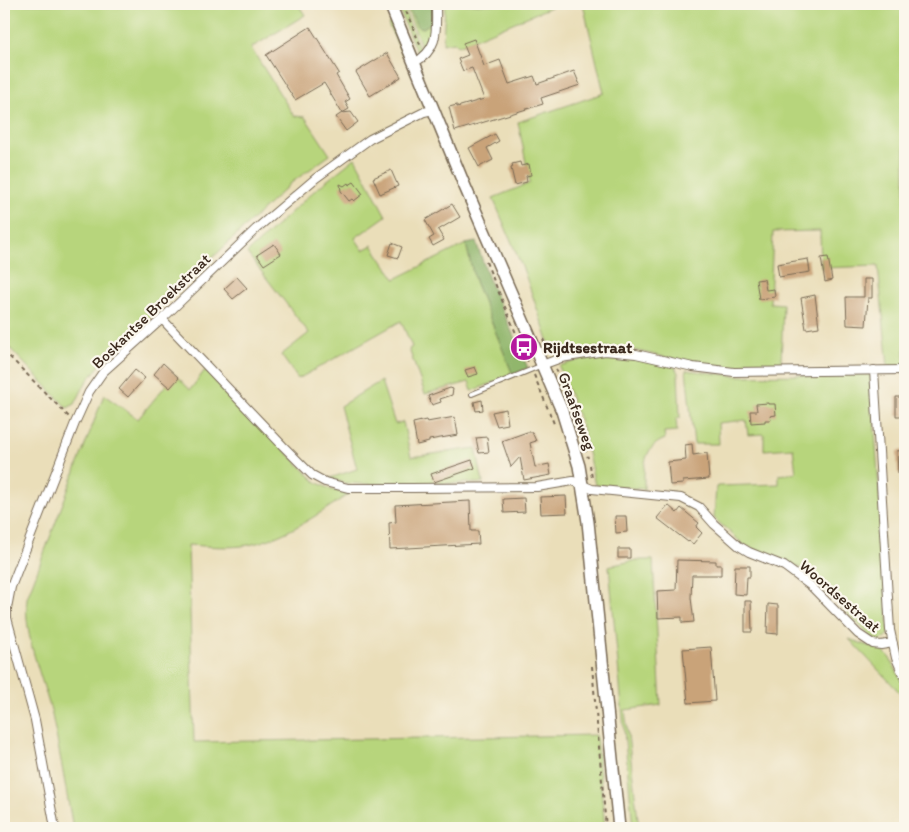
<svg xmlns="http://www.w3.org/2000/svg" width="909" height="832" font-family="Itim,sans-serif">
  <rect width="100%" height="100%" fill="#fbf7ec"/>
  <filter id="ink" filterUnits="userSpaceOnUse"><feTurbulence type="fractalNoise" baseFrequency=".02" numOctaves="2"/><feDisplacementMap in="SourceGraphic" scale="10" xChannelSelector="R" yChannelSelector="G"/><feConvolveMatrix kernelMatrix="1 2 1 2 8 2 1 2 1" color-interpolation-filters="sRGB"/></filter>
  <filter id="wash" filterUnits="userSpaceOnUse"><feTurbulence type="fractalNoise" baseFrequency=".0096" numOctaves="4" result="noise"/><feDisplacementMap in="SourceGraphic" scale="20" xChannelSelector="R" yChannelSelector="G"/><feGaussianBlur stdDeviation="1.12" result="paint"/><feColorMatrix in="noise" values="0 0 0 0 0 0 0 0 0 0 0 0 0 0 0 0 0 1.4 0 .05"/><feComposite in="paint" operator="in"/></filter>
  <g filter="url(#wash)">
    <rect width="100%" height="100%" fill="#eadeb9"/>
    <path fill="#b7d57c" stroke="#79804d" d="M4 4H302L299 6 305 15 251 48 294 116 305 117 330 155 291 183 100 365 85 384 75 404 67 408 4 342Z
      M397 4H402L420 51H416L415 49Z
      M405 4H407L417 26 423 28 434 21V30L426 50 423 51Z
      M445 4H558L458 46 454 42 443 44Z
      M583 4H905V368L888 367 878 266 821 268 820 231 773 232 770 303 783 304 781 367 731 368 692 363 619 347 590 348 556 354 550 346 525 274 493 198 530 183 518 122 604 93Z
      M392 22 405 55 403 56 388 24Z
      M355 158 386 216 355 238 363 250 372 245 395 279 466 244 475 281 513 375 472 391 469 382 425 394 409 349 412 347 401 321 298 379 281 355 309 333 247 253 314 191Z
      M610 355 638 359 675 367 678 373 680 418H676L677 431 664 432 665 439C642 448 644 467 644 489L595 485 583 430 559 366 590 357Z
      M205 370 316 482 332 490 349 494C317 515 281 541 242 546 224 548 206 546 188 545L194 742 596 735 605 828H73C66 791 60 752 52 715 43 678 23 636 27 598L104 395 138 419 175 374 190 390Z
      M686 370 737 376 871 374 889 633 887 637 879 641 872 638 818 584 799 567 744 545 714 518 716 487 719 486 779 484V475L796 473 793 448 764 450V434L748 435 746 420 718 423 719 444H694Z
      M381 381 395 424 403 422 411 457 476 448 483 483 359 484 344 483 330 478 357 469 340 406Z
      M637 560H653L661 705 625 710 639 828H633L609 566Z
      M849 639 883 651 889 657 905 686V698Z"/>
    <path fill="#91b66c" stroke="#667045" d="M407 4H435L434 21 423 28 417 26Z
      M476 242 491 285 528 368 513 375 475 281 466 244Z"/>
    <g id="blocks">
      <path fill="#c9a379" d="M310 27 339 73 336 75 350 99 345 102 349 109 342 113 324 83 295 100 266 55Z
        M474 39 484 66 500 60 509 84 534 76 537 84 574 71 580 85 541 98 543 104 455 131 449 107 457 105V107L484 99 472 68 463 71 458 59 468 55 463 43Z
        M387 53 401 77 370 96 356 72Z
        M351 112 358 122 346 131 336 117 342 113Z
        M495 134 499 141 487 148 493 160 479 167 469 148Z
        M520 162 521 166 529 164 531 175 526 176 527 182 515 185 511 168 513 167 512 164Z
        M391 170 398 186 380 194 373 178Z
        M354 182 363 194 354 201 352 199 349 201 341 191 340 184 344 186 348 183 349 185Z
        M452 204 460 217 438 230 444 240 433 246 429 239 434 236 425 220Z
        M392 243 402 247 398 258 388 255Z
        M274 244 281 254 264 265 257 255Z
        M828 257 832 280 825 282 821 258Z
        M808 259 810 272 779 277 777 264Z
        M237 277 247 288 233 299 224 289Z
        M764 279 766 290 774 289 775 297 759 299 756 280Z
        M864 279H872V298H868L866 326 847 325 846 297H864Z
        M815 295 819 327 806 329 801 298Z
        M163 363 179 378 170 388 154 374Z
        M475 367 478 374 468 377 465 370Z
        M135 370 145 378 128 397 119 389Z
        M450 388 453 389 452 395 440 399 441 402 432 405 428 396Z
        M896 397H903V400H905V416H896Z
        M482 400 483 410 476 411 474 402Z
        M768 403V404H775L776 415 770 416 771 420H765V422L751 423 750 411H757L756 404Z
        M506 409 508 424 497 426 492 412Z
        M455 417 458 435 429 440V442L417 445 413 423 426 420 427 422Z
        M527 432H532L536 441 530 443 535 467 549 464 551 475 524 480 520 457 511 467 502 441Z
        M487 437 489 452 479 453 476 438Z
        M692 444 693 455 707 453 709 479 683 481V484L670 485 668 462 686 460 685 445Z
        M905 450V473H898L897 451Z
        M472 460 475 468 434 482 431 474Z
        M566 496 567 513 541 514 540 497Z
        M524 498 525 512 504 513 503 499Z
        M470 501 471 531H478L479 544 390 549 389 523 396 522 395 505Z
        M668 505 677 513 681 508 699 523 696 527 702 533 693 544 689 541 688 542 657 518Z
        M615 516H626L627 532 616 533Z
        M618 549H630V558H618Z
        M677 560 716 561V565H721V575H692L691 598 694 622 682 623V617L658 618 657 591 676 590Z
        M735 566H750V577H747L746 595 734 594Z
        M745 601H751L752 632H745Z
        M768 604 778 605V634L767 633Z
        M711 647 715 701 688 703 683 649Z"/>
    </g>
  </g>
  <g filter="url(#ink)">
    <use href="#blocks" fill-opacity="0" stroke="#786954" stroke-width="1"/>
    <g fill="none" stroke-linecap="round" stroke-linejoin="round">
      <defs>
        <path id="service" d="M472 394 540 366"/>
        <path id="minor" d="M414 63C440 49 436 29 436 4
          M162 319 283 446 312 475 325 482 348 488H411L537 487 573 481 592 489 681 498 699 507 714 524 739 546 749 552 784 566 811 586 858 634 873 644 881 645 893 643
          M542 365 561 358 605 351 636 354 693 367 734 372 905 370
          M874 370 890 630 896 658 905 679
          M55 828 35 720 7 618V608L11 587 75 423 89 392 103 372 162 319 256 229 316 178 370 139 424 112 433 110"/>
        <path id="primary" d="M390 4 463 182 562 411 579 466 588 522 619 828"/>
      </defs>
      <use href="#service" stroke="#786954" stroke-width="6"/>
      <use href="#minor" stroke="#786954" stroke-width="10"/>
      <use href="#primary" stroke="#786954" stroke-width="14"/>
      <path stroke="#786954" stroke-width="2" stroke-dasharray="4 4" stroke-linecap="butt" d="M403 4 421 47
        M486 262 529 364
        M543 339 549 353
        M4 351 69 417
        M556 369 562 383
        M534 375 555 426
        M573 410 588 458
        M590 465 592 478
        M592 666 606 828"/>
      <use href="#service" stroke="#fff" stroke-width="4"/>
      <use href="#minor" stroke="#fff" stroke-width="8"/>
      <use href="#primary" stroke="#fff" stroke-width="11"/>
    </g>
  </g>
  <defs>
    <symbol id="bus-disc" viewBox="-11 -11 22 22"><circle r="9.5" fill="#b5179e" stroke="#fbf7ec"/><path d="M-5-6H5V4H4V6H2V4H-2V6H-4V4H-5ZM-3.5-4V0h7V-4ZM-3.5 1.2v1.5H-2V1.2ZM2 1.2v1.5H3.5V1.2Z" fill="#fff"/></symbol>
  </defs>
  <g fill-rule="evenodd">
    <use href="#bus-disc" x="508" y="331" width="32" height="32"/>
  </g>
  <g text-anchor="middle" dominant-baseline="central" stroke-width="4.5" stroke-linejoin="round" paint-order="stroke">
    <g font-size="16" fill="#3b2a1e" stroke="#fbf7ec">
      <text transform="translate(151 311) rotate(-44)">Boskantse Broekstraat</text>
      <text transform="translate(577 411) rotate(70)">Graafseweg</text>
      <text transform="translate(840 596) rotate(41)">Woordsestraat</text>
    </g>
    <g font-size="16" font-weight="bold" fill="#3b2a1e" stroke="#fbf7ec" text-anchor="start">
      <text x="543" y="347">Rijdtsestraat</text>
    </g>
  </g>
  <rect width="909" height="832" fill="none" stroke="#fbf7ec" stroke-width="20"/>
</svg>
